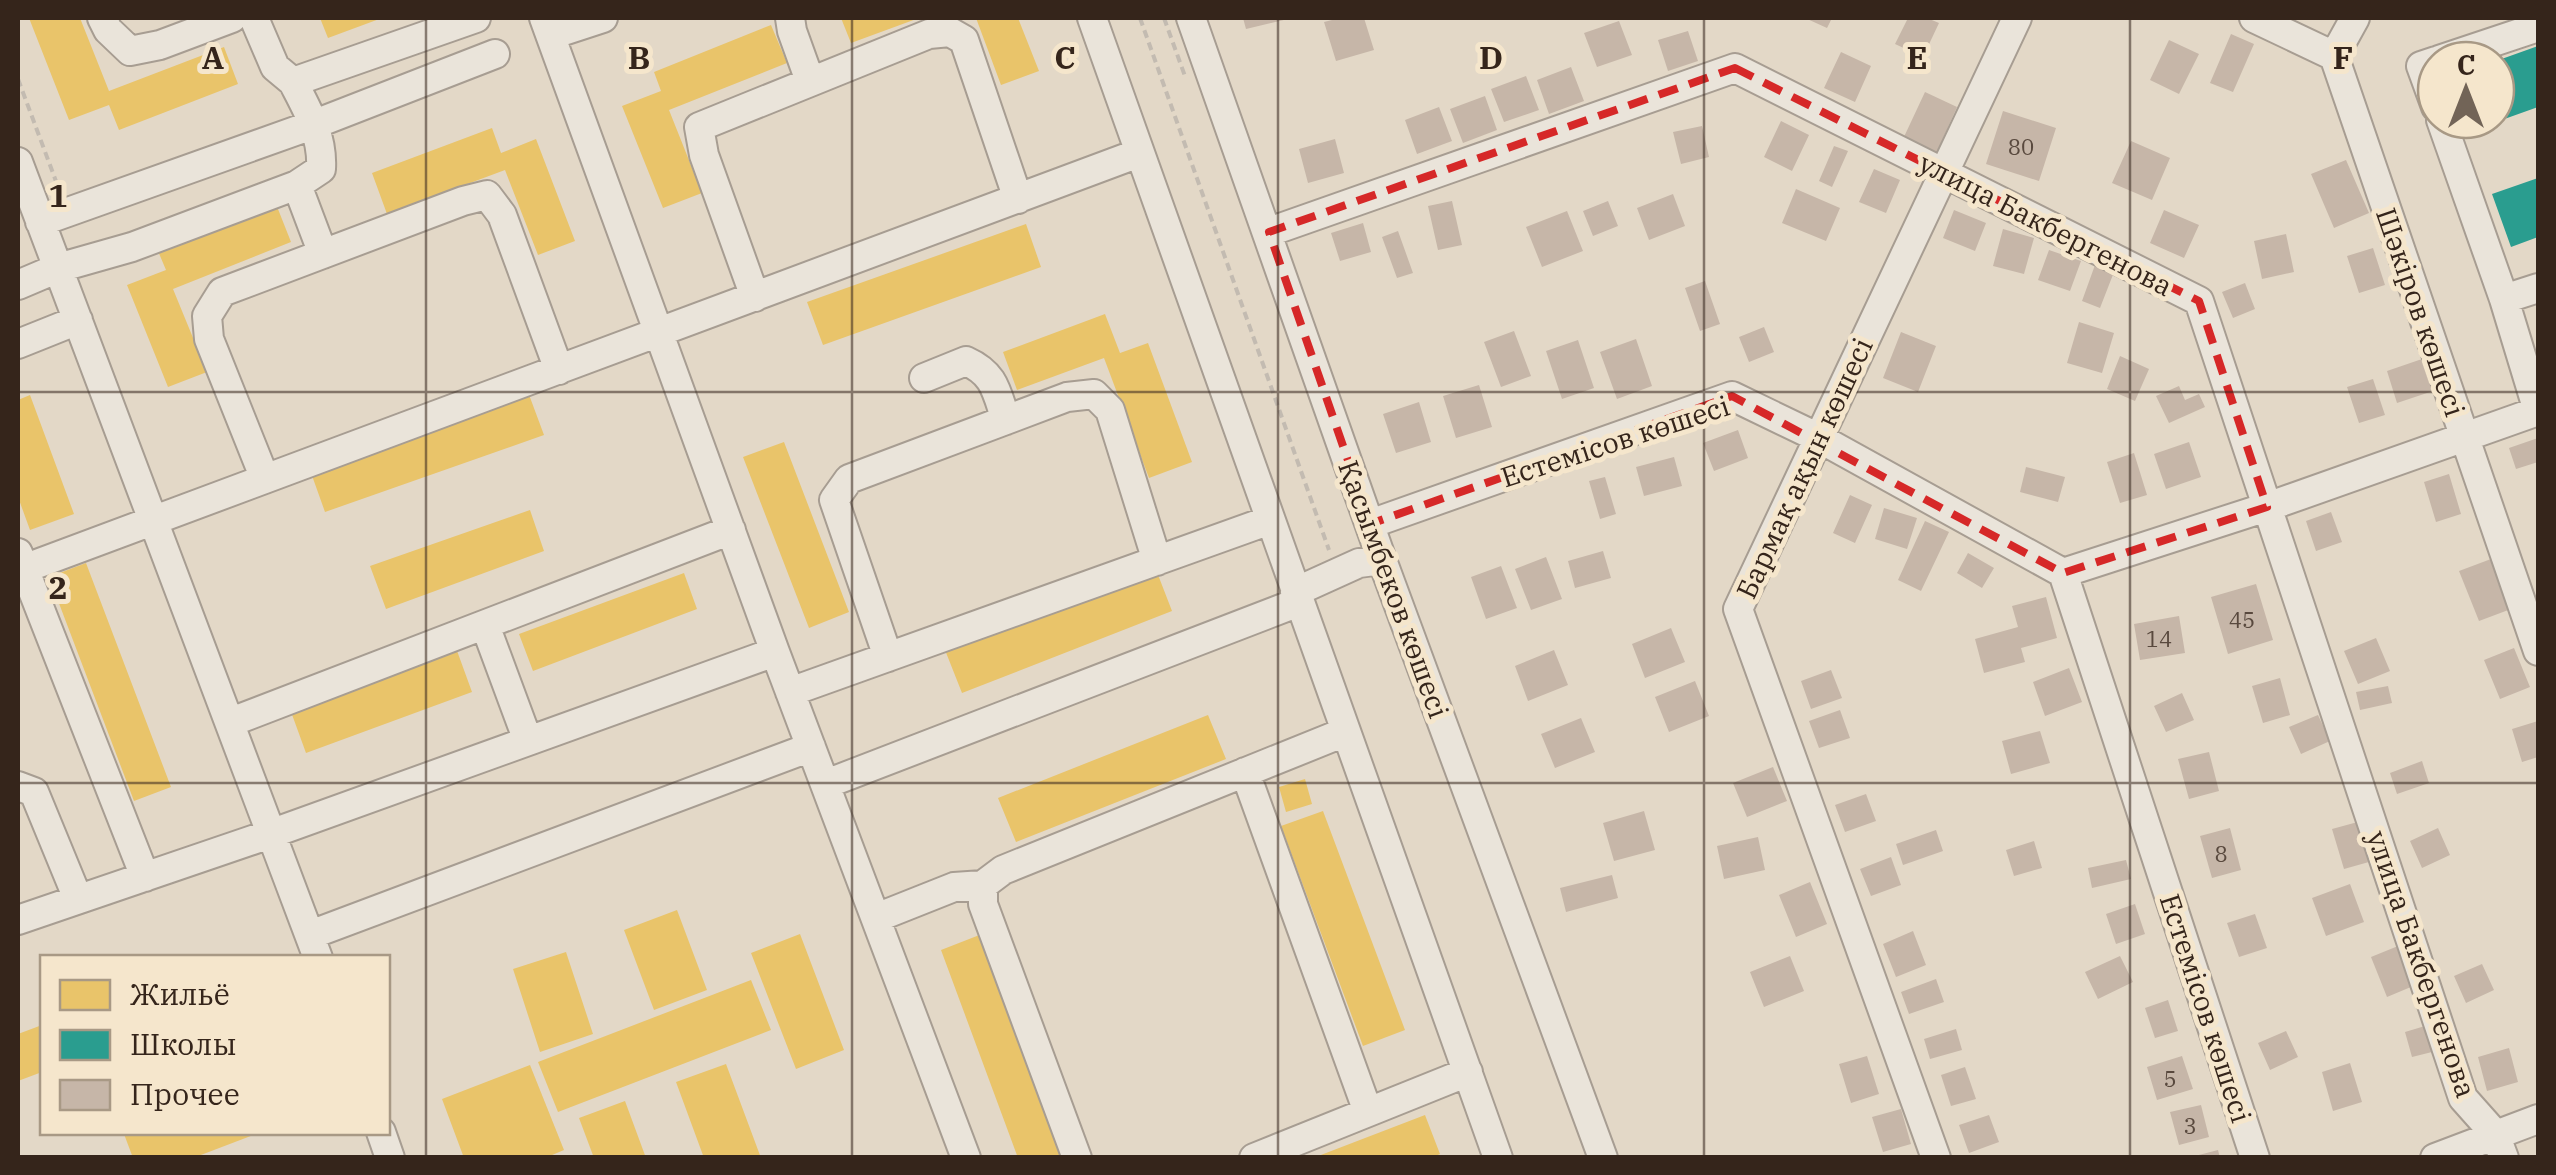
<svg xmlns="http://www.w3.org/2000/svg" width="2556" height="1175" font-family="'IBM Plex Serif',serif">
  <rect width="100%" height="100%" fill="#e3d8c7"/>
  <path fill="#e9c46a" d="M29 18H80L109 91 224 47 238 84 119 130 109 105 69 120Z
    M320 18H382L328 38Z
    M841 18H919L851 43Z
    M976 18H1018L1039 71 1001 85Z
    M771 25 787 63 669 110 702 193 663 208 622 106 661 91 654 72Z
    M492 128 501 153 536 139 575 241 538 255 505 170 387 214 372 173Z
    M276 204 291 242 173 289 207 372 168 387 127 285 166 270 158 251Z
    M1026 224 1041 267 823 345 807 302Z
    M1105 314 1120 353 1148 343 1192 462 1149 478 1104 358 1017 390 1003 352Z
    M528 392 544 435 325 512 310 470Z
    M30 395 74 514 30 530 18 497V400Z
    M784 442 849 612 809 628 743 457Z
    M530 510 544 551 386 609 370 566Z
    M86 563 171 787 134 801 49 577Z
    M1155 567 1172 611 962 693 945 650Z
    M684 573 697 609 533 671 519 634Z
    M456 648 472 692 306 753 290 709Z
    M1208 715 1226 759 1016 842 998 798Z
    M1305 779 1312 804 1286 812 1279 787Z
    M1323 811 1405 1030 1363 1046 1281 826Z
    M677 910 707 990 654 1010 624 930Z
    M800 934 844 1050 796 1069 751 953Z
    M982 934 1064 1153 1053 1158H1018L941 950Z
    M566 952 593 1034 540 1052 513 969Z
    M751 980 771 1030 558 1112 538 1062Z
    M42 1025V1072L18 1081V1034Z
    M726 1064 761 1158H704L676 1082Z
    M530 1065 564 1150 545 1158H464L442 1099Z
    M625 1101 646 1158H594L579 1118Z
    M1425 1115 1440 1154 1431 1158H1313Z
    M261 1132 193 1158H133L124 1134Z"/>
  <path fill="#2a9d8f" d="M2538 46V107L2496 122V61Z
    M2538 178V237L2511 247 2492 194Z"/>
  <path fill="#c6b6a8" d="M1243 18H1288V19L1246 29Z
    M1340 18H1364L1374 50 1336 61 1324 22Z
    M1805 18H1832L1827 28Z
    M1908 18H1927L1939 23 1923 57 1895 44Z
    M1619 21 1632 55 1597 67 1584 33Z
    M1688 31 1698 61 1668 71 1658 40Z
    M2231 34 2254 44 2233 92 2210 83Z
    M2169 40 2199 54 2179 94 2150 80Z
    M1841 52 1871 66 1855 102 1824 88Z
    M1571 67 1584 101 1549 114 1537 80Z
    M1526 76 1539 110 1504 122 1491 89Z
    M1925 92 1957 107 1936 154 1903 139Z
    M1485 96 1497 130 1463 143 1450 109Z
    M1439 107 1452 141 1417 154 1405 120Z
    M2003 111 2056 128 2039 181 1986 164Z
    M1781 121 1809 135 1792 171 1764 157Z
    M1702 126 1709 157 1681 164 1673 132Z
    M1335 139 1344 173 1308 183 1299 149Z
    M2131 141 2170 158 2152 200 2112 183Z
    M1834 146 1848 151 1832 187 1819 181Z
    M2346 160 2369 213 2334 228 2311 174Z
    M1874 169 1900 180 1886 213 1859 202Z
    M1796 189 1840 208 1826 241 1782 223Z
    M1673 194 1685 226 1649 240 1637 208Z
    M1452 201 1462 245 1438 250 1428 206Z
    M1608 201 1618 226 1593 236 1583 211Z
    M1954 210 1986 223 1975 251 1943 238Z
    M2164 210 2199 225 2184 258 2150 243Z
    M1567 211 1583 251 1542 267 1526 227Z
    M1363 223 1371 252 1340 261 1331 233Z
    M2003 229 2034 238 2024 274 1993 266Z
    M1398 231 1413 273 1397 278 1382 237Z
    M2286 234 2294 272 2262 279 2254 241Z
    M2373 248 2385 285 2359 293 2347 256Z
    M2049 250 2081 261 2070 291 2038 280Z
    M2095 265 2114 272 2100 308 2082 301Z
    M1705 281 1720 324 1700 331 1685 288Z
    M2245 283 2255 309 2233 318 2222 292Z
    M2079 322 2114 333 2102 373 2067 363Z
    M1764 327 1774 352 1749 362 1739 337Z
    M1514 331 1531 376 1501 387 1484 342Z
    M1901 332 1936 346 1918 392 1883 378Z
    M1636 339 1652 386 1617 399 1600 352Z
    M1578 340 1594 388 1562 399 1546 351Z
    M2120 356 2149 369 2135 401 2107 389Z
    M2422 359 2433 391 2397 403 2387 371Z
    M2373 379 2385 415 2359 423 2347 387Z
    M1479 385 1492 427 1456 438 1443 396Z
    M2179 386 2185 400 2199 394 2205 407 2169 423 2156 396Z
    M1419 402 1431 442 1396 453 1383 414Z
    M1738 430 1748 458 1714 471 1703 443Z
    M2538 438V462L2516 469 2509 448Z
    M2189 442 2201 477 2166 489 2154 454Z
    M2134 453 2147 495 2120 503 2107 462Z
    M1674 457 1682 486 1644 496 1636 467Z
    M2026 467 2065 477 2058 502 2020 492Z
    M2449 474 2461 514 2436 522 2424 482Z
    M1605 477 1616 514 1600 519 1589 481Z
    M1850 495 1872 505 1855 543 1833 533Z
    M1884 508 1917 518 1907 549 1875 539Z
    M2331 512 2342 542 2316 551 2306 521Z
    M1925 521 1949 532 1921 591 1898 580Z
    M1603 551 1611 578 1575 588 1568 561Z
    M1968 553 1994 568 1982 588 1957 573Z
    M1546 557 1562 599 1531 610 1515 569Z
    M2491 559 2511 609 2479 621 2459 571Z
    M1501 566 1517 608 1486 619 1471 577Z
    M2256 584 2273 640 2228 654 2211 597Z
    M2046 597 2057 638 2021 648 2025 662 1984 673 1975 639 2018 627 2012 606Z
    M2179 616 2185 653 2140 660 2134 624Z
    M1671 628 1685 662 1645 678 1632 644Z
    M2376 638 2390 671 2358 684 2344 651Z
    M2514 648 2530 687 2500 699 2484 660Z
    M1554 650 1568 685 1528 701 1515 666Z
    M2069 668 2082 702 2045 716 2033 682Z
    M1831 670 1842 698 1811 709 1801 681Z
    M2280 678 2290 715 2263 723 2252 686Z
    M1695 681 1709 716 1669 732 1655 697Z
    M2388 686 2392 703 2360 710 2356 692Z
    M2182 693 2194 720 2166 732 2154 706Z
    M1840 710 1850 738 1819 748 1809 721Z
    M2318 715 2330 741 2301 754 2289 727Z
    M1581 718 1595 752 1555 768 1541 734Z
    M2538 721V757L2522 762 2512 729Z
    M2040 731 2050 763 2011 774 2002 741Z
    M2209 752 2219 791 2189 799 2178 759Z
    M2422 761 2429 783 2397 794 2390 773Z
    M1773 767 1787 801 1747 817 1733 783Z
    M1866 794 1876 821 1845 832 1835 805Z
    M1644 811 1655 850 1614 861 1603 823Z
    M2365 820 2376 860 2344 869 2332 829Z
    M2230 828 2241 870 2212 878 2200 836Z
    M2438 828 2450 855 2422 868 2410 841Z
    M1936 830 1943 851 1903 865 1896 844Z
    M1758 837 1765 870 1724 879 1717 846Z
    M2034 841 2042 868 2014 876 2006 850Z
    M1891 857 1901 885 1871 896 1860 869Z
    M2126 860 2131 879 2092 888 2088 868Z
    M1612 875 1618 898 1566 912 1560 888Z
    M1810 882 1827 924 1796 937 1779 895Z
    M2350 884 2364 922 2326 936 2312 898Z
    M2135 904 2145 934 2116 944 2106 914Z
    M2255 914 2267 948 2239 957 2227 923Z
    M1913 931 1926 965 1896 977 1883 944Z
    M2403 944 2418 984 2387 997 2371 957Z
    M1790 956 1804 991 1764 1007 1750 972Z
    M2120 956 2133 982 2098 999 2085 972Z
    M2482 964 2494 990 2466 1003 2454 976Z
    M1936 979 1944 1002 1909 1014 1901 992Z
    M2168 1000 2178 1031 2155 1038 2145 1008Z
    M2425 1026 2432 1052 2412 1057 2405 1032Z
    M1956 1029 1962 1050 1930 1059 1924 1039Z
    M2286 1031 2298 1057 2270 1070 2258 1043Z
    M2509 1048 2518 1082 2487 1091 2478 1057Z
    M1867 1056 1879 1094 1851 1103 1839 1064Z
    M2182 1056 2193 1089 2157 1100 2147 1067Z
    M2350 1063 2362 1102 2333 1111 2322 1072Z
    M1965 1067 1976 1099 1951 1106 1941 1075Z
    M2201 1105 2209 1137 2179 1145 2170 1112Z
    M1901 1109 1911 1144 1883 1152 1872 1117Z
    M1989 1115 1999 1142 1969 1153 1959 1125Z
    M2218 1150 2220 1158H2195V1156Z"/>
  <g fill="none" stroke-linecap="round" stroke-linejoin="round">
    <defs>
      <path id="minor" d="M102 18 108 30 130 51 160 45 232 18
        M254 18 275 67 293 82 476 18
        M544 18 775 652 966 1158
        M790 18 792 31 810 81
        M1092 18 1498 1158
        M1191 18 1382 560 1603 1158
        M2254 18 2334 56 2538 651
        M551 35 603 18
        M2334 56 2355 18
        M2439 60 2538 27
        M2436 61 2421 66 2436 107
        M2441 120 2504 299
        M18 162 318 958
        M297 185 323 254
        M40 222 315 124 495 54
        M1269 232 1735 68 2199 301 2463 1098 2495 1134 2504 1158
        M18 285 58 268 132 247 297 185 321 169C323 136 308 111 293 82
        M2538 288 2504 299 2538 411
        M755 297 704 155 699 127 929 34 950 32 964 40 1018 199
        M18 344 78 320
        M924 378 966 361C995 374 996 391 1006 420
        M265 479 209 339 207 316 222 292 463 201 487 195 502 215 559 370
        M1370 524 1732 396 1817 437 2063 573 2255 1158
        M18 553 145 877
        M18 571 1139 153
        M2063 573 2267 507 2538 411
        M1295 592 1359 563 1382 560
        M485 625 528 741
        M888 657 834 500 849 479 1067 397 1094 394 1110 410 1157 561
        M790 692 1270 520
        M231 722 731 530
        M1245 772 1368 1112
        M826 784 1299 602
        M18 786 34 792 78 899
        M876 918 954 887 983 885
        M18 920 273 833 775 652
        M310 935 811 747
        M381 1132 390 1158
        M1077 1158 983 904V885L1003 870 1345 732
        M1254 1158 1468 1072
        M1936 1158 1738 609 2017 18
        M2435 1158 2538 1119"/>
    </defs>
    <use href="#minor" stroke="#a79d92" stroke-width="32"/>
    <path stroke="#c3bbb1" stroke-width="4" stroke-dasharray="8 5" stroke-linecap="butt" d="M1140 18 1329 550
      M1164 18 1186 79
      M18 79 60 192"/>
    <use href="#minor" stroke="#eae4da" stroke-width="28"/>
  </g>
  <path fill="none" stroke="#d62828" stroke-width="8" stroke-dasharray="20 12" stroke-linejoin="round" d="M1735 68 2199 301 2267 507 2063 573 1732 396 1370 524 1269 232Z"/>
  <path fill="none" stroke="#35251b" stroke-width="2.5" stroke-opacity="0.55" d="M426 18V1158M852 18V1158M1278 18V1158M1704 18V1158M2130 18V1158M18 392H2538M18 783H2538"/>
  <g text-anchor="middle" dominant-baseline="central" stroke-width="10" stroke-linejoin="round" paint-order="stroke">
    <g font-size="22" fill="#59493e">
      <text x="2021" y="146">80</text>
      <text x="2242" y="619">45</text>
      <text x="2159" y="638">14</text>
      <text x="2221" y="853">8</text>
      <text x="2170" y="1078">5</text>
      <text x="2190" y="1125">3</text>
    </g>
    <g font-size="28" fill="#35251b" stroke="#f5e6cc">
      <text transform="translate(2046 224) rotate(27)">улица Бакбергенова</text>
      <text transform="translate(2421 312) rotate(71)">Шәкіров көшесі</text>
      <text transform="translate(1615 441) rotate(-18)">Естемісов көшесі</text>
      <text transform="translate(1804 468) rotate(-65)">Бармақ ақын көшесі</text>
      <text transform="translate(1394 589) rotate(70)">Қасымбеков көшесі</text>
      <text transform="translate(2422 964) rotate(71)">улица Бакбергенова</text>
      <text transform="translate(2206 1008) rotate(72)">Естемісов көшесі</text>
    </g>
  </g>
  <g font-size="32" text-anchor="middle" font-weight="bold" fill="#35251b" stroke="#f5e6cc" stroke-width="10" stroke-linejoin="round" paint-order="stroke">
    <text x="213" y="69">A</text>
    <text x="639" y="69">B</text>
    <text x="1065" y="69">C</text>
    <text x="1491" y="69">D</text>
    <text x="1917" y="69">E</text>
    <text x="2343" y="69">F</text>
    <text x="58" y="207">1</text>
    <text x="58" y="599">2</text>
  </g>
  <rect width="2556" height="1175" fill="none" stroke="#35251b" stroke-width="40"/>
  <rect x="40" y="955" width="350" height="180" fill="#f5e6cc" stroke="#a89985" stroke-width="2.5"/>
  <rect x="60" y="980" width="50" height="30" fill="#e9c46a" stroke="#a89985" stroke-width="2.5"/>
  <text x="130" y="1005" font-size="30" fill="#35251b">Жильё</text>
  <rect x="60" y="1030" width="50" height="30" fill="#2a9d8f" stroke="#a89985" stroke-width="2.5"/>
  <text x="130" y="1055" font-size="30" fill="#35251b">Школы</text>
  <rect x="60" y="1080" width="50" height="30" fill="#c6b6a8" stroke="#a89985" stroke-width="2.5"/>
  <text x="130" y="1105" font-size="30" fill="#35251b">Прочее</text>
  <g transform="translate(2466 90)"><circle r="48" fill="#f5e6cc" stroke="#a89985" stroke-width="2.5"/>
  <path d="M0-8L18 38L0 25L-18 38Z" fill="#726457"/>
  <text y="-15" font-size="28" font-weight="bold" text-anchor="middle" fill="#35251b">С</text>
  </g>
</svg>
